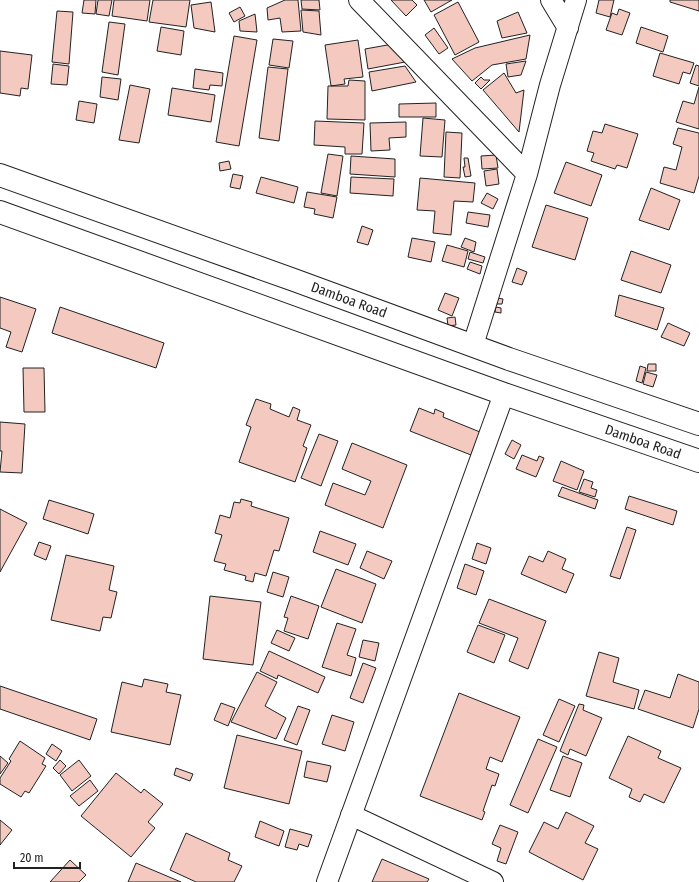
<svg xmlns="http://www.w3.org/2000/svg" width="699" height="882" font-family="'Fira Sans Condensed',sans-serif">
  <rect width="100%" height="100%" fill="#fff"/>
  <path fill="#f3c9c0" stroke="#222" d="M84 0H96L95 14 82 13Z
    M98 0H112L109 16 96 14Z
    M114 0H150L147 21 112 16Z
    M153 0H190L186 27 149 22Z
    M285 0H298L301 31 282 32 280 18 268 20 267 8Z
    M301 0H319L320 10 302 9Z
    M391 0H412L417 5 406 16Z
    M424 0H452L431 12Z
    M599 0H614L610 17 596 13Z
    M670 0H699V11L670 2Z
    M211 2 215 32 194 28 191 5Z
    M458 2 479 42 455 55 434 15Z
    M240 7 245 16 234 22 229 13Z
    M619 9 630 13 622 35 606 30 612 13 617 15Z
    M301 10 319 11 321 35 303 32Z
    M57 11 73 12 69 64 52 62Z
    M518 12 527 33 502 38 497 21Z
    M255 14 257 32 240 31 239 21Z
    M109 22 125 24 118 75 102 72Z
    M161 27 184 31 181 55 157 51Z
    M641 27 668 36 663 52 636 43Z
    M434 28 448 48 439 54 425 35Z
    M530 35 526 59 492 65 472 81 452 59 475 48Z
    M234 36 257 40 239 146 216 142Z
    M273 39 293 41 289 68 269 65Z
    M358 40 363 77 344 79 345 84 331 86 325 45Z
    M393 44 405 62 368 69 365 49Z
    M0 51 32 55 28 89 21 88 20 96 0 93Z
    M660 53 694 63 690 74 683 72 679 84 653 76Z
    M526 61 521 75 508 77 506 64Z
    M53 64 69 66 67 85 51 84Z
    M696 65 699 66V86L690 83Z
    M405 66 416 82 372 91 369 72Z
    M268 67 288 69 279 141 259 138Z
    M195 69 223 73 222 86 210 85 209 90 193 88Z
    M504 73 516 93 524 90 519 132 483 90Z
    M102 77 121 79 118 100 100 97Z
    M481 77 484 80H490L481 89 475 83Z
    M349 80 365 81V120L327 119 328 86H348Z
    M130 85 150 89 139 143 119 140Z
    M699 87V129L676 122 683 101 694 104Z
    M172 88 215 95 211 122 168 115Z
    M79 101 97 104 94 123 76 120Z
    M436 103V117H399V104Z
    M423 118 445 120 442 157 420 156Z
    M315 121 364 123 362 154H345V147L314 145Z
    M406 122V137L389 138 390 150 371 151 370 123Z
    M605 124 638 134 627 168 617 165 615 169 591 161 594 153 587 151 593 131 602 133Z
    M678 128 699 133V176L694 193 660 183 664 167 676 170 682 147 673 144Z
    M446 132 462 133 460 178 444 177Z
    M328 154 343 156 337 196 321 193Z
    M496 155 498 168 482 169 481 156Z
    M351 156 395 159V177L350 174Z
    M464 158H468L471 176 465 177 463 167H465Z
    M229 161 231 169 220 171 219 163Z
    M566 162 602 175 591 206 554 193Z
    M497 169 499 184 486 186 484 171Z
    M233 174 243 176 240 189 230 187Z
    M261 177 298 187 294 203 256 193Z
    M351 177 394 179 393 196 350 193Z
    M420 178 475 183 473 202 454 201 451 235 433 233 435 211 417 210Z
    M651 188 680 200 669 230 639 220Z
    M307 192 337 197 333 218 314 214 315 209 304 207Z
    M487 193 498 199 493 209 481 203Z
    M546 205 588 218 575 260 532 247Z
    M468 212 490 215 488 227 466 223Z
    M362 226 373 230 368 245 357 242Z
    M412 238 435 242 431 262 408 257Z
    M465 238 476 242 474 252 461 247Z
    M447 245 468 251 464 267 442 261Z
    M631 251 671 265 661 293 621 280Z
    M470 252 485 257 483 263 468 259Z
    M470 262 482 266 480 274 467 269Z
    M517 268 527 272 522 285 512 282Z
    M445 293 459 298 452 316 438 310Z
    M619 295 664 308 657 330 615 316Z
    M0 297 36 309 22 352 6 347 11 332 0 328Z
    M497 298 503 299 502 304H497Z
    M60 307 164 343 156 368 52 333Z
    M496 307 501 308V313L495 312Z
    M455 317 456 325 448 326 447 318Z
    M668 323 690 333 684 346 661 337Z
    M648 364H656V371H647Z
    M640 366 646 368 642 383 636 381Z
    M23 368H44L45 412H24Z
    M646 372 657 375 653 387 643 384Z
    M256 399 271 404 270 409 289 417 293 407 300 410 297 420 311 425 303 446 307 448 295 482 239 462 251 427 246 425Z
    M419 408 434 414 435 409 444 413 443 417 480 432 471 455 410 431Z
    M0 422 25 424 22 473 0 472 2 451H0Z
    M319 434 338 441 321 486 301 478Z
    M512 440 521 445 514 459 505 454Z
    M352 443 407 465 383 528 325 505 333 483 365 495 371 481 342 469Z
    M522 455 537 461 539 456 544 458 536 477 516 469Z
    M561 461 584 471 577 490 553 481Z
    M584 479 593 482 591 488 597 490 595 497 579 492Z
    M562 487 598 500 595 509 558 496Z
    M629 496 677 511 673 525 625 509Z
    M241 499 252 502 251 506 289 518 279 551 274 550 266 576 255 573 253 582 245 580 246 576 224 570 226 564 214 561 222 535 215 533 220 515 230 518 234 502 240 503Z
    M49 500 94 514 88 534 43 519Z
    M0 509 27 523 0 572Z
    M627 527 636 530 620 579 610 576Z
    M320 531 356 544 348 565 313 552Z
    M39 542 51 546 46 560 34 555Z
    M477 543 491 548 486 564 472 559Z
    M367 551 392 561 384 579 360 568Z
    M548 551 566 559 562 569 574 574 566 593 521 574 529 556 543 562Z
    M66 555 114 566 109 590 117 592 111 618 103 617 100 631 51 620Z
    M465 564 484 571 476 595 457 588Z
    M336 569 376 584 362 623 321 607Z
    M273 572 289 577 283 597 267 592Z
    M210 596 261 602 253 665 203 659Z
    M291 596 319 606 308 639 284 631 288 618 284 617Z
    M489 599 546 621 528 669 509 661 518 638 479 623Z
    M337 623 356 629 347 655 356 658 351 676 322 667Z
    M478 625 505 635 494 663 467 652Z
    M277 630 295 638 289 651 271 643Z
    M363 640 379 643 375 661 359 657Z
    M269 651 325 677 318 693 278 675 277 679 260 671Z
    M599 652 619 658 613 682 639 690 634 709 586 696Z
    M363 663 376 668 363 703 350 698Z
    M257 672 277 682 265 706 286 718 276 739 231 722Z
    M678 674 699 682V709L693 728 638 709 645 690 670 698Z
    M144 679 168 684 166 692 181 695 170 745 111 732 122 682 142 687Z
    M0 686 97 719 90 740 0 709Z
    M459 693 520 717 502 762 490 757 486 769 499 774 495 786 492 785 483 811 485 812 482 820 420 796Z
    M559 699 575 706 559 742 543 735Z
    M221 703 235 708 228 726 214 720Z
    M579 704 584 705 583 710 602 718 586 756 570 749 568 755 560 751Z
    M298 706 310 710 297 745 284 740Z
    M332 715 354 722 345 751 322 744Z
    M237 735 302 751 289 804 224 788Z
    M628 736 661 751 658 758 681 768 664 803 644 794 640 802 629 797 632 789 609 778Z
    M538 739 557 747 528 813 510 805Z
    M20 741 45 758 42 764 46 766 29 793 25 791 21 797 0 784V778L11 761 9 759Z
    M52 744 62 751 56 761 46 754Z
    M0 756 8 763 0 774Z
    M563 756 582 763 570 797 550 790Z
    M60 760 66 766 59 774 53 768Z
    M79 760 91 776 72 791 60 775Z
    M307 761 331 766 327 782 304 777Z
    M176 768 193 774 190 781 174 775Z
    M116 773 141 793 144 789 163 804 148 822 155 828 131 857 81 816Z
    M90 780 98 791 79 806 70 796Z
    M566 812 594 826 585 843 598 849 583 880 529 852 544 822 558 829Z
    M0 820 12 830 0 845Z
    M260 821 284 831 279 846 255 837Z
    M500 825 518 832 506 864 497 861 501 848 492 844Z
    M290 829 312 835 308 847 299 844 297 850 285 847Z
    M186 833 230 853 228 860 242 866 234 882H196L170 870Z
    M382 859 429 879 427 882H372Z
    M70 860 86 875 79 882H50Z
    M136 863 181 882H128Z"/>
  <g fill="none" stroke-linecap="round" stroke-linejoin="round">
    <defs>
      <path id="street" d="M359 0 527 174
        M551 0 568 28
        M473 345 527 174 550 85 576 0
        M351 815 493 882
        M327 882 504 394"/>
      <path id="primary" d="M0 175 294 280 509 359 699 424
        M0 212 504 394 699 461"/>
    </defs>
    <use href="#street" stroke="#222" stroke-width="22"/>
    <use href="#primary" stroke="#222" stroke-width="24"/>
    <use href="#street" stroke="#fff" stroke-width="20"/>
    <use href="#primary" stroke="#fff" stroke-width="22"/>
  </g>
  <g text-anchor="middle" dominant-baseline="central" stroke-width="3" stroke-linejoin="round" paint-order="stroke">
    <g font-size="14" fill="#222" stroke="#fff">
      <text transform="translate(349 300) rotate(20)">Damboa Road</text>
      <text transform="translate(643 442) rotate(19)">Damboa Road</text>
    </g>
  </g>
  <path d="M14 862v6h66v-6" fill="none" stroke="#222222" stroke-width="2"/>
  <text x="20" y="862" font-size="12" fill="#222222" stroke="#ffffff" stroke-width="3" paint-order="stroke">20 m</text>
</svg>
